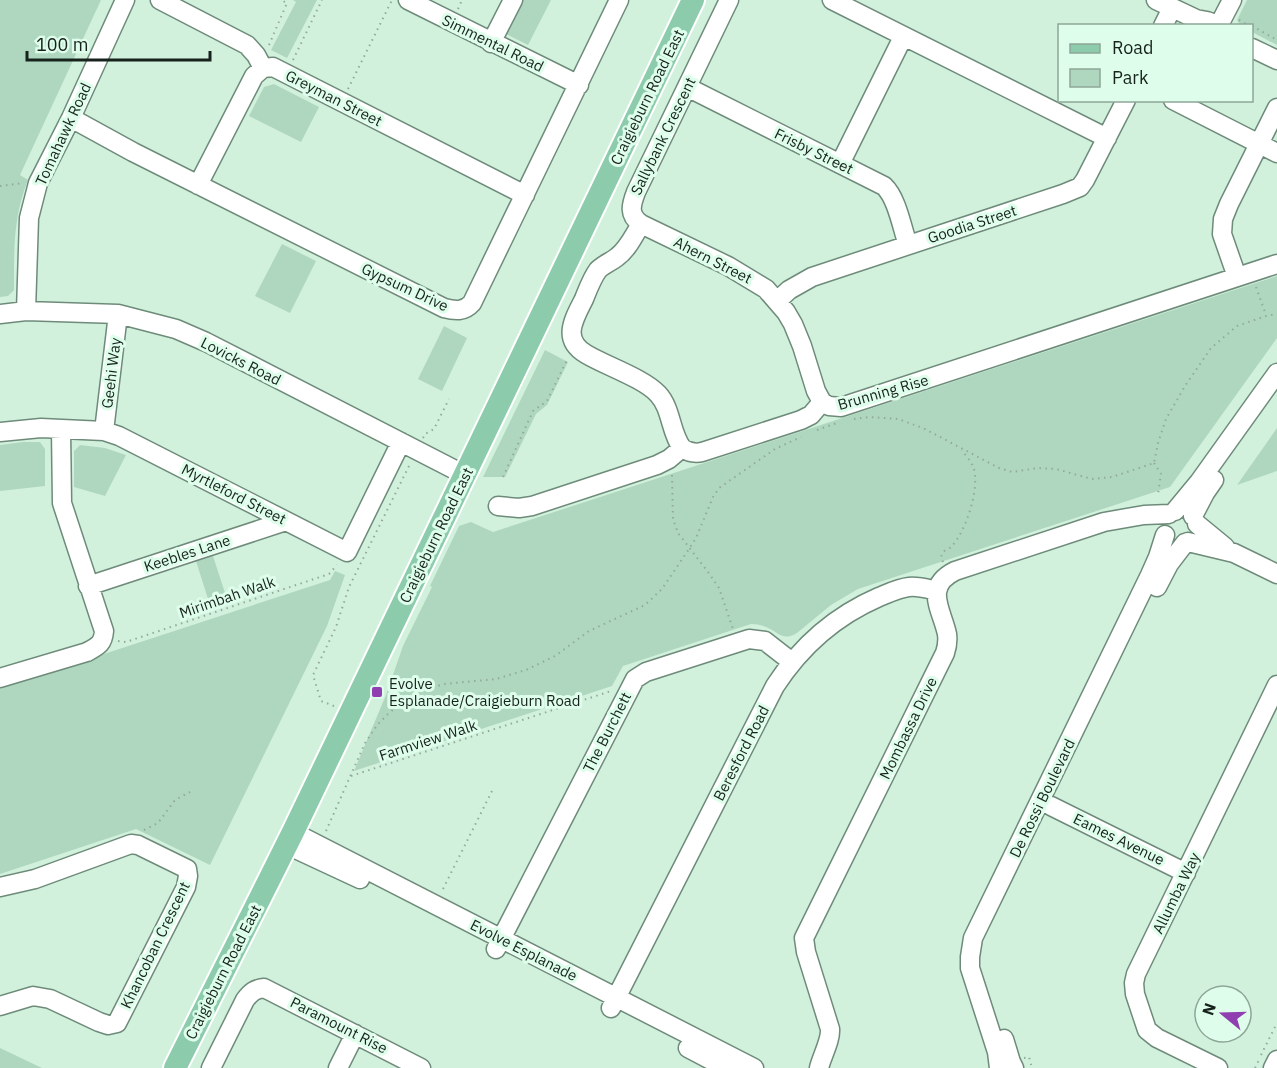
<svg xmlns="http://www.w3.org/2000/svg" width="1277" height="1068" font-family="'IBM Plex Sans',sans-serif">
  <rect width="100%" height="100%" fill="#d1f1dd"/>
  <path fill="#afd7bf" d="M0 0H101L20 175 28 180C13 217 14 251 14 290L8 296 0 297Z
    M293 0H317L287 58 271 50 296 2Z
    M518 0H551L528 45 502 32Z
    M1247 0H1277V45L1252 32V26L1240 25 1237 20Z
    M274 84 319 107 301 142 249 116 264 87Z
    M282 244 316 261 290 313 255 296Z
    M1277 276V338L1170 487 858 589 831 605 797 633C782 642 779 632 766 627 761 625 756 624 751 624L623 666 612 686 354 771 386 695 403 646 432 587 430 586 459 526 471 522 493 532Z
    M444 326 467 338 442 391 418 379Z
    M545 350 568 362 547 405 536 414 505 477H483Z
    M1277 428V471L1237 485Z
    M23 442H40L45 449V486L0 491V445Z
    M80 445 105 448 126 455 105 496 74 487V451Z
    M212 553 226 596 209 602 195 558Z
    M335 571 345 575 327 626 210 865 136 829 0 874V688L330 580Z
    M0 1048 42 1068H0Z"/>
  <g fill="none" stroke-linecap="round" stroke-linejoin="round">
    <defs>
      <path id="minor" d="M160 0 247 45 256 55 263 68
        M408 0 579 85
        M832 0 1107 138
        M1156 0 1196 19 1207 21 1220 26
        M1219 25 1232 0
        M1163 26 1172 8
        M491 43 513 0
        M1252 48 1277 60
        M687 87 884 186C897 198 902 228 908 245
        M1173 100 1277 153
        M71 118 133 152 444 308C455 311 464 312 472 303L619 0
        M840 164 903 37
        M198 185 254 76 263 68 273 67 525 195
        M641 224 728 266 766 289 786 312 793 324 802 346 816 391 822 402
        M1237 277 1222 234 1223 219 1229 204 1277 108
        M777 301 789 290 812 277 1063 194 1080 187 1085 180 1126 100
        M26 311 29 218 38 183 71 118 125 0
        M0 314 26 311 118 314 176 329 206 342 465 475
        M104 431 118 314
        M0 432 41 428 104 431 119 436 347 552 401 442
        M682 448C670 432 672 409 658 394 643 378 606 366 586 354 561 339 574 319 584 299 588 289 592 278 598 270 604 264 611 262 617 257 628 249 634 235 641 224 628 215 631 205 636 192L729 0
        M498 506 519 508 532 506 657 465 669 459 682 448C688 452 694 454 702 452L801 420 811 415 822 402 829 406 841 407 1277 264
        M1175 511 1199 482 1277 373
        M1193 516 1205 493 1214 480
        M1197 524 1225 547
        M1188 542 1234 553 1277 574
        M88 586 286 521
        M1157 587 1169 564 1185 543
        M0 678 87 652C98 646 103 644 104 631L62 503 61 429
        M1051 806 1186 873
        M293 832 754 1068
        M287 845 360 879
        M0 887 35 879 131 844 138 845 187 869 188 876 186 887 117 1023 108 1025 99 1022 50 999 33 996 0 1006
        M496 949 635 679 646 672 749 639 765 641 792 662
        M611 1008 775 686C801 646 835 616 879 597 889 593 899 588 909 587 919 586 928 589 937 591
        M1004 1039 1011 1062 1014 1068
        M688 1048 726 1068
        M211 1068 245 1000C251 992 255 989 264 988L421 1068
        M338 1068 355 1034
        M819 1068C822 1056 831 1040 830 1029L806 952 804 938 945 653C947 647 948 641 947 634 942 610 923 587 955 571L1104 522 1144 515 1169 514
        M999 1068 997 1052 970 968V957L973 938 1150 575 1158 557 1165 535
        M1218 1068 1157 1038 1147 1030 1135 994 1134 983 1136 974 1277 685
        M1273 1068 1277 1060"/>
      <path id="major" d="M175 1068 293 832 693 0"/>
    </defs>
    <use href="#minor" stroke="#6e8b7a" stroke-width="21"/>
    <use href="#major" stroke="#fff" stroke-width="26"/>
    <path stroke="#91aa9b" stroke-width="2" stroke-dasharray="1.5 4.5" stroke-linecap="butt" d="M458 9 462 0
      M1239 20 1250 26
      M1252 26 1277 40
      M269 45 287 3 281 0
      M293 60 322 0
      M348 89 392 0
      M0 186 23 183
      M1256 287 1266 315
      M854 419 870 417 898 419 923 428 999 468 1012 472 1038 468 1056 469 1092 479 1112 477 1154 463 1158 443 1166 419 1185 386 1211 348 1237 326 1266 316 1277 314
      M817 430 837 423
      M423 438 425 434 434 429 449 399
      M1154 463 1161 474 1158 494
      M672 475 673 519 678 533 708 572 719 588 733 629
      M503 477 533 411 547 401 567 360
      M943 562 941 557 943 552C945 550 949 549 951 547 966 532 981 486 973 466 970 460 965 455 962 450
      M118 641 126 642 329 574 337 565
      M334 706 321 701 313 675 336 627 349 587 410 464
      M351 776 611 691
      M144 830 158 823 175 800 190 792
      M326 831 365 743 378 724 388 714 400 704 423 690 444 684 496 679 526 670 555 656 589 631 645 605 662 589 689 549 696 538 713 497 719 488 775 449 801 437
      M443 889 492 791
      M1261 1055 1277 1023
      M1024 1058 1029 1057 1032 1068
      M1255 1068 1259 1060"/>
    <use href="#minor" stroke="#fff" stroke-width="18"/>
    <use href="#major" stroke="#8dcbad" stroke-width="22"/>
  </g>
  <rect fill="#8f3faf" stroke="#defeeb" stroke-width="2" x="371" y="686" width="12" height="12" rx="3"/>
  <g text-anchor="middle" dominant-baseline="central" stroke-width="6" stroke-linejoin="round" paint-order="stroke">
    <g font-size="15" fill="#17221c" stroke="#defeeb">
      <text transform="translate(493 43) rotate(26)">Simmental Road</text>
      <text transform="translate(647 97) rotate(-64)">Craigieburn Road East</text>
      <text transform="translate(334 98) rotate(27)">Greyman Street</text>
      <text transform="translate(63 134) rotate(-65)">Tomahawk Road</text>
      <text transform="translate(663 136) rotate(-64)">Sallybank Crescent</text>
      <text transform="translate(814 151) rotate(26)">Frisby Street</text>
      <text transform="translate(972 224) rotate(-18)">Goodia Street</text>
      <text transform="translate(713 260) rotate(27)">Ahern Street</text>
      <text transform="translate(405 287) rotate(25)">Gypsum Drive</text>
      <text transform="translate(241 361) rotate(27)">Lovicks Road</text>
      <text transform="translate(111 373) rotate(-83)">Geehi Way</text>
      <text transform="translate(883 392) rotate(-16)">Brunning Rise</text>
      <text transform="translate(234 494) rotate(27)">Myrtleford Street</text>
      <text transform="translate(436 535) rotate(-64)">Craigieburn Road East</text>
      <text transform="translate(187 553) rotate(-18)">Keebles Lane</text>
      <text transform="translate(227 597) rotate(-19)">Mirimbah Walk</text>
      <text transform="translate(908 728) rotate(-64)">Mombassa Drive</text>
      <text transform="translate(607 732) rotate(-63)">The Burchett</text>
      <text transform="translate(428 740) rotate(-18)">Farmview Walk</text>
      <text transform="translate(741 753) rotate(-63)">Beresford Road</text>
      <text transform="translate(1042 798) rotate(-64)">De Rossi Boulevard</text>
      <text transform="translate(1119 839) rotate(26)">Eames Avenue</text>
      <text transform="translate(1176 893) rotate(-64)">Allumba Way</text>
      <text transform="translate(155 945) rotate(-64)">Khancoban Crescent</text>
      <text transform="translate(524 950) rotate(27)">Evolve Esplanade</text>
      <text transform="translate(223 972) rotate(-63)">Craigieburn Road East</text>
      <text transform="translate(339 1025) rotate(27)">Paramount Rise</text>
    </g>
    <g font-size="15" fill="#17221c" stroke="#defeeb" text-anchor="start">
      <text x="389" y="683">Evolve<tspan x="389" dy="17">Esplanade/Craigieburn Road</tspan></text>
    </g>
  </g>
  <rect x="1058" y="24" width="195" height="78" fill="#defeeb" stroke="#8ea698" stroke-width="1.5"/>
  <rect x="1070" y="44" width="30" height="9" fill="#8dcbad" stroke="#8ea698" stroke-width="1.5"/>
  <text x="1112" y="54" font-size="18" fill="#17221c">Road</text>
  <rect x="1070" y="69" width="30" height="18" fill="#afd7bf" stroke="#8ea698" stroke-width="1.5"/>
  <text x="1112" y="84" font-size="18" fill="#17221c">Park</text>
  <g transform="translate(1223 1014) rotate(289)"><circle r="28" fill="#defeeb" stroke="#8ea698" stroke-width="1.5"/>
  <path d="M0-4.5L10 22L0 15L-10 22Z" fill="#8f3faf"/>
  <text y="-9" font-size="16" font-weight="bold" text-anchor="middle" fill="#17221c">N</text>
  </g>
  <path d="M27 51v9h183v-9" fill="none" stroke="#17221c" stroke-width="3"/>
  <text x="36" y="51" font-size="18" fill="#17221c" stroke="#defeeb" stroke-width="4.5" paint-order="stroke">100 m</text>
</svg>
